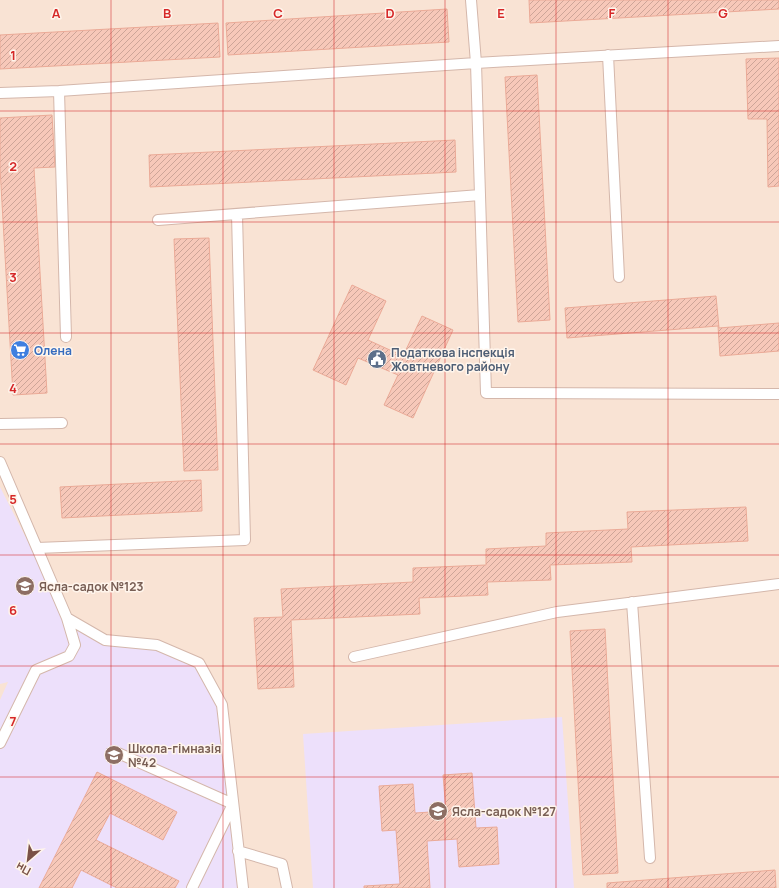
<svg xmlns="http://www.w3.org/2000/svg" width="779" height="888" font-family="Manrope,sans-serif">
  <defs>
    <pattern id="building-hatch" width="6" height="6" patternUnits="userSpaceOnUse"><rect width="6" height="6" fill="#f7c8b9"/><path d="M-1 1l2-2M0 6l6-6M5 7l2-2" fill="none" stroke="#cda598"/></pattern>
  </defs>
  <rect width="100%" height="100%" fill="#fef0e4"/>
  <path fill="#f9e3d4" d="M0 0H779V888H0Z"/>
  <path fill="#ede0fb" d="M0 487 67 618 105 640 157 645 199 663 222 705 243 888H0V700L8 682 0 684Z
    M562 717 574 888H313L303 734Z"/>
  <path fill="url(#building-hatch)" stroke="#ebaa97" d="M529 0H779V9L530 23Z
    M447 9 449 42 228 55 226 23Z
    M218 23 220 57 0 69V35Z
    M779 58V186L768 187 767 119H748L746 59Z
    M537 75 550 320 518 322 505 77Z
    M52 115 55 167 34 168 47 393 13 395 0 168V118Z
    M455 140 456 172 150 187 149 155Z
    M209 238 218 470 184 471 174 239Z
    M352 285 386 301 368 340 403 356 422 316 453 330 413 418 384 405 398 375 358 358 346 385 313 370Z
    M716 296 719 328 779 323V351L720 356 718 326 567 338 565 308Z
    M201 480 202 511 62 518 60 487Z
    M746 507 748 541 631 547 632 562 550 565 551 580 487 582 488 595 419 598 420 614 291 620 294 687 258 689 254 618 283 617 281 589 413 582V568L486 565V549L546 546V533L628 529 627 512Z
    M605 629 618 873 583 875 570 631Z
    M97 772 177 812 163 840 110 813 96 840 179 881 175 888H117L81 870 72 888H39Z
    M472 773 476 828 497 827 499 864 459 867 457 839 427 841 430 888H364V886L400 884 396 830 382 831 379 786 413 784 415 813 446 811 443 775Z
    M775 870 776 888H607V883Z"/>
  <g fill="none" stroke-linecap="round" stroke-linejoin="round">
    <defs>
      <path id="lane" d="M471 0 476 63 486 393 779 394
        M608 55 619 277
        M59 91 66 337
        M0 93 59 91 476 63 779 46
        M158 220 480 195
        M0 424 62 423
        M0 462 67 618 105 640 157 645 199 663 222 705 243 888
        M37 548 245 540 237 214
        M632 602 650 858
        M354 657 557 612 779 584
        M0 743 36 670 69 656 75 645 67 618
        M118 753 233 804 192 888
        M238 851 282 864 287 888"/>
    </defs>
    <use href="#lane" stroke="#d4b7ab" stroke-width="12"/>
    <use href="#lane" stroke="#fff" stroke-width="10"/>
  </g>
  <path fill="none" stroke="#d62828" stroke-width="1" stroke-opacity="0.55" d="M111 0V888M223 0V888M334 0V888M445 0V888M556 0V888M668 0V888M0 111H779M0 222H779M0 333H779M0 444H779M0 555H779M0 666H779M0 777H779"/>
  <defs>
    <symbol id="supermarket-disc" viewBox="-11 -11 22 22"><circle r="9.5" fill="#3f7fe0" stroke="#fff5ec"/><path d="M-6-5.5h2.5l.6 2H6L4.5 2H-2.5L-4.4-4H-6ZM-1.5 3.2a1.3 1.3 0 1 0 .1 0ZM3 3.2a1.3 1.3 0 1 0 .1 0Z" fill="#fff"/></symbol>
    <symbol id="civic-disc" viewBox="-11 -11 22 22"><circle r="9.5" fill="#5c6f8a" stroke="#fff5ec"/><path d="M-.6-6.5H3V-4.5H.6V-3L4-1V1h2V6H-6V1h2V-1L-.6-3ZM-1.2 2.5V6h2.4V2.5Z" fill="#fff"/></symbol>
    <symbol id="school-disc" viewBox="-11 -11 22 22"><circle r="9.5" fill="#8d6e63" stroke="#fff5ec"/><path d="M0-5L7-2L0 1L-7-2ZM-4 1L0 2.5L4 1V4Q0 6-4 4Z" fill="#fff"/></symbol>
  </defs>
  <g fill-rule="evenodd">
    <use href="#supermarket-disc" x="9" y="339" width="22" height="22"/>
    <use href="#civic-disc" x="366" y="348" width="22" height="22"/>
    <use href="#school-disc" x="14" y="575" width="22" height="22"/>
    <use href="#school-disc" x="103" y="744" width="22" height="22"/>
    <use href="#school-disc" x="427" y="800" width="22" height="22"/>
  </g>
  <g text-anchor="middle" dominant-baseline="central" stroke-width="3" stroke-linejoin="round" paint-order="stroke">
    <g font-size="12" font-weight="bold" fill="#366cbe" stroke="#fff5ec" text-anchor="start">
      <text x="34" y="350">Олена</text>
    </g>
    <g font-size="12" font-weight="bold" fill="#4e5e75" stroke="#fff5ec" text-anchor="start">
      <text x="391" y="352">Податкова інспекція<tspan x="391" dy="14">Жовтневого району</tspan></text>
    </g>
    <g font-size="12" font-weight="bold" fill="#785e54" stroke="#fff5ec" text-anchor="start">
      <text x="39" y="586">Ясла-садок №123</text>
      <text x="128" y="748">Школа-гімназія<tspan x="128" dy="14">№42</tspan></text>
      <text x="452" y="811">Ясла-садок №127</text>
    </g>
  </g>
  <g font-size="13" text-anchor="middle" font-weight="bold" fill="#d62828" stroke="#fff5ec" stroke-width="3" stroke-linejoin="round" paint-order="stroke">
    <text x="56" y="18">A</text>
    <text x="167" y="18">B</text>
    <text x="278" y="18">C</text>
    <text x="390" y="18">D</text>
    <text x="501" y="18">E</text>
    <text x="612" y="18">F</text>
    <text x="723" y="18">G</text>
    <text x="13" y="60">1</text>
    <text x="13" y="171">2</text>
    <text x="13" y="282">3</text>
    <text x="13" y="393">4</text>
    <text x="13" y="504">5</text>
    <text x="13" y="615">6</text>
    <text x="13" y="726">7</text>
  </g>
  <g transform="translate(28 860) rotate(208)" stroke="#fff5ec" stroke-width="3" paint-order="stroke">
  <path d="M0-3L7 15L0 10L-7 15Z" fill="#7a5146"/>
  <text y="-6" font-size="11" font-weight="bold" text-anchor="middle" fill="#7a5146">Пн</text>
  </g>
</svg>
